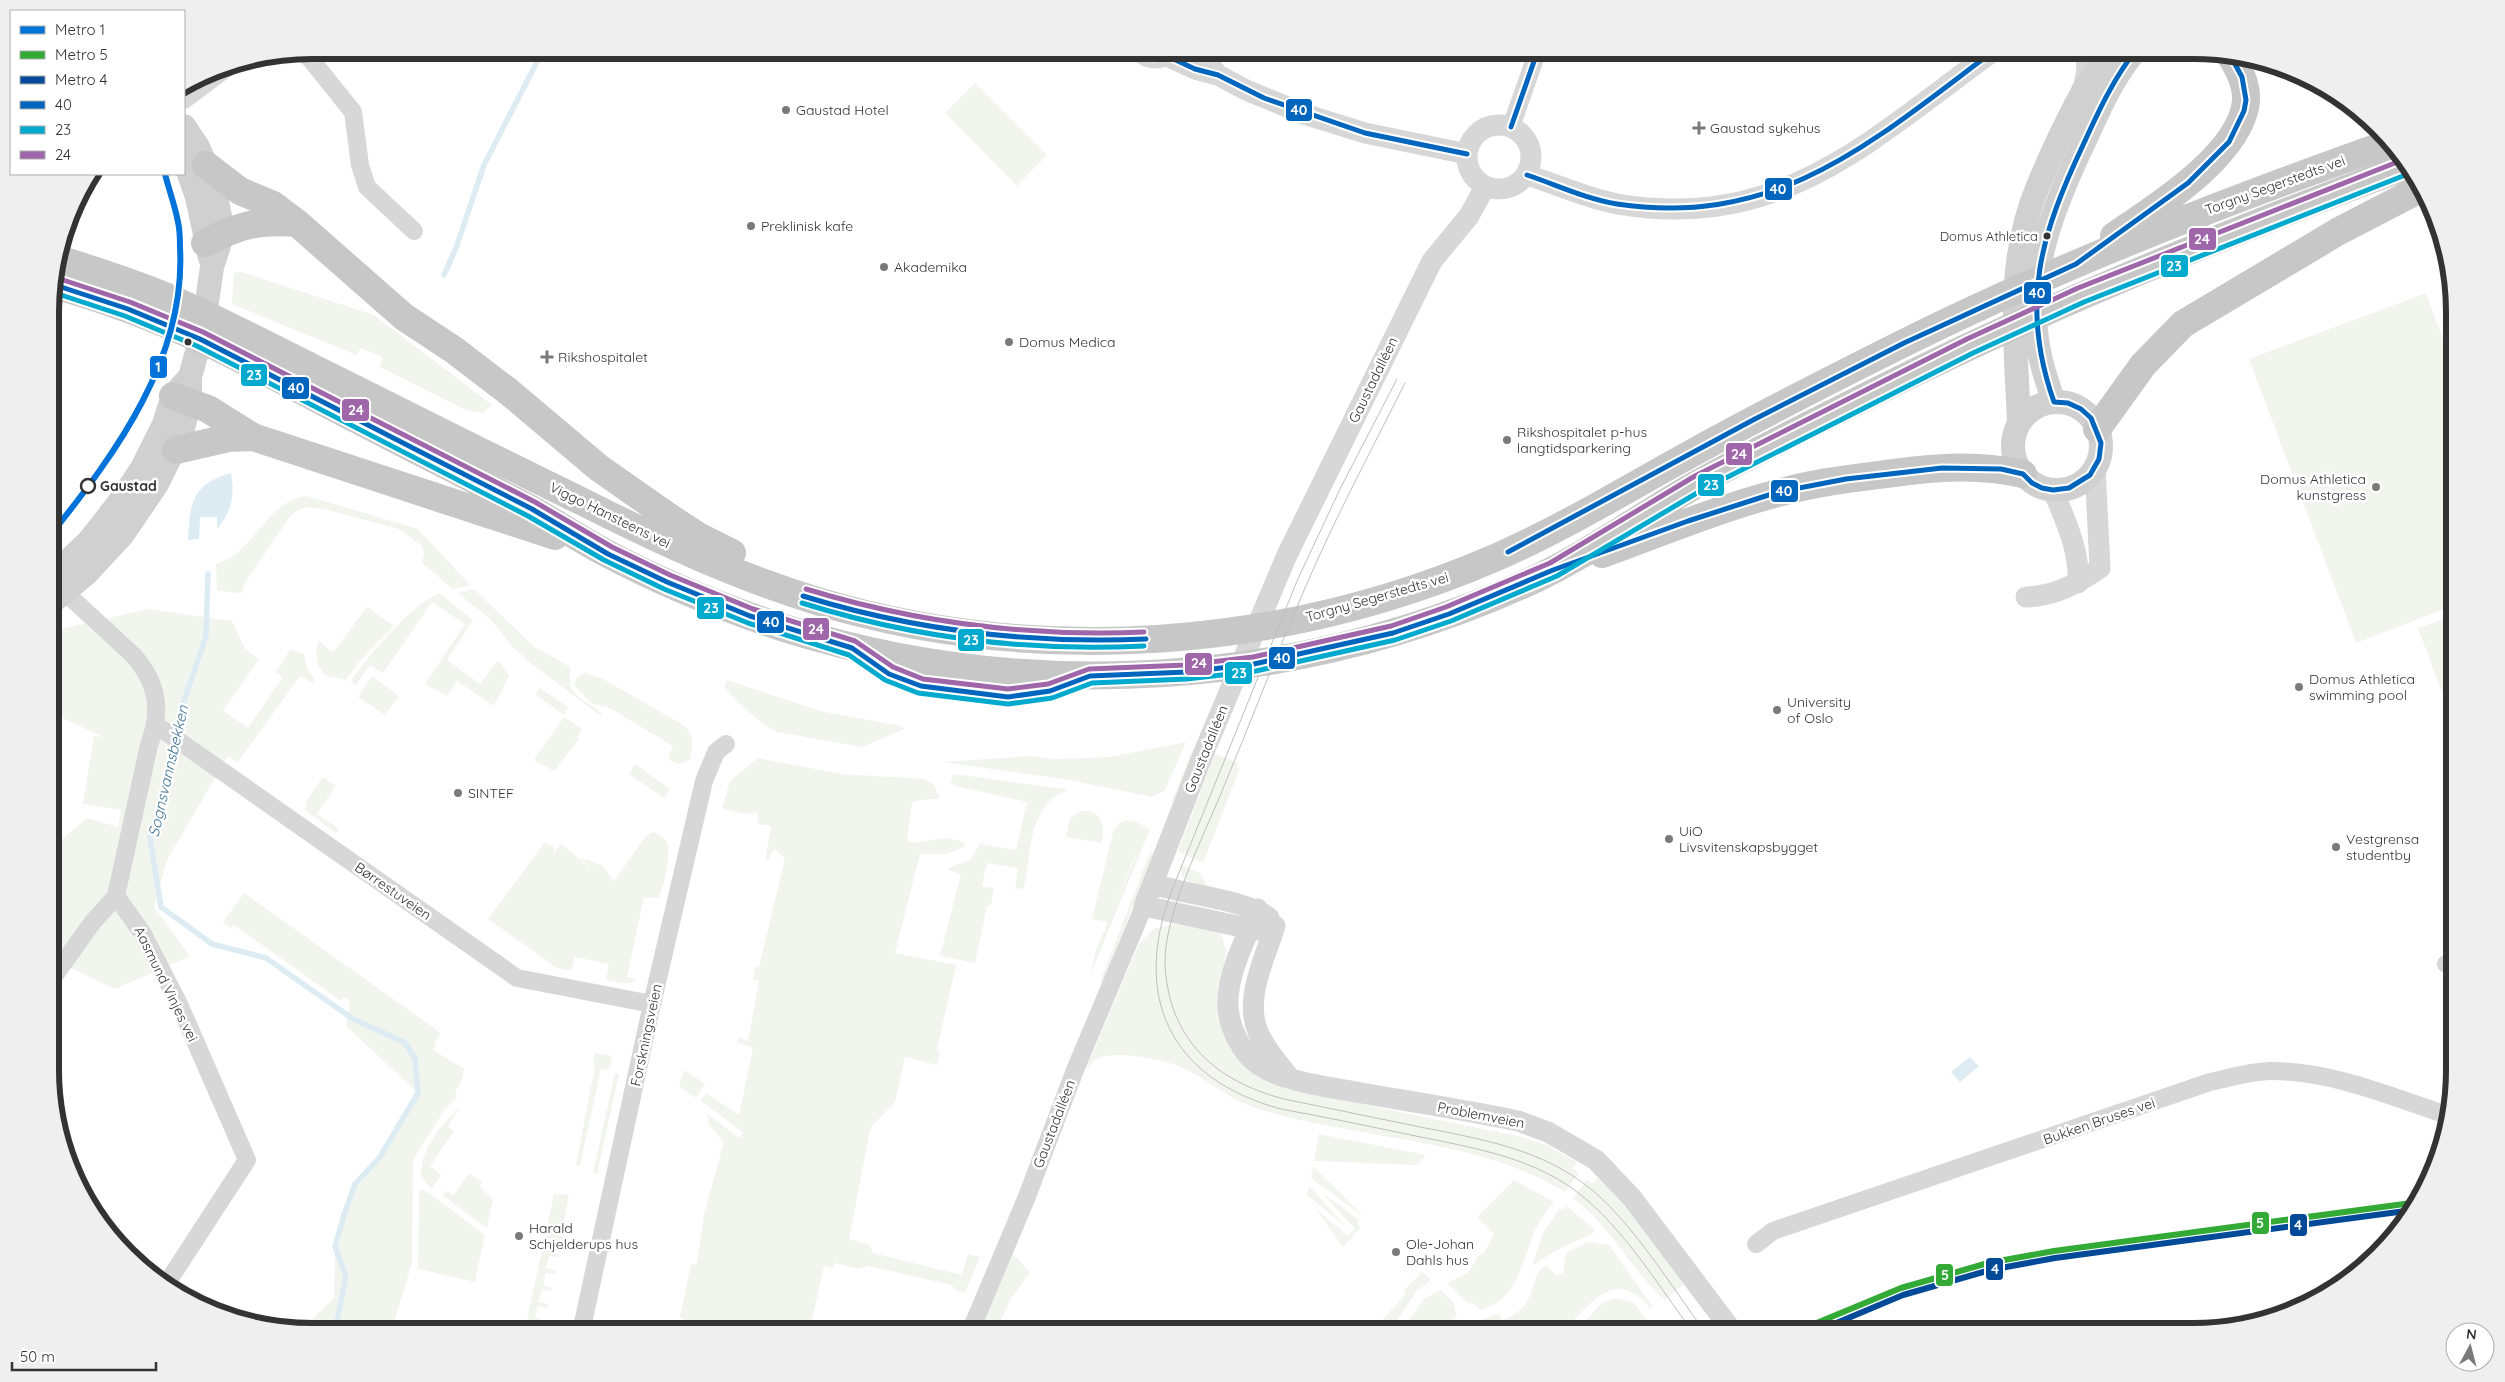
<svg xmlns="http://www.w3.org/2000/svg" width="2505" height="1382" font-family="Quicksand,sans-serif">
  <rect width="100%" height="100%" fill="#fff"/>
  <path fill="#f1f5ed" d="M975 83 1047 155 1017 186 945 113Z
    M242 272 374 315 492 405 483 413 466 410 380 367 383 357 361 348 356 355 232 304 234 273Z
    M2426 293 2454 369V605L2356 643 2249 359Z
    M307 496 418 529 470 585 453 589 422 563 424 554 422 546 399 529 324 509 304 507 291 515 244 584 242 593 217 591 216 564C255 553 265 501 307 496Z
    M474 589 533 646 570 667C571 674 568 681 571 687 576 701 599 705 604 718L534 666 512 646 491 620 458 593Z
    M439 593 473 620 447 660 480 684 498 660 509 676 494 706 457 681 447 696 425 684 465 624 432 602 383 673 370 665 356 685 351 681C370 654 409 607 439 593Z
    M367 607 394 626 363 657 346 680C340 677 332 678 326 675 316 669 314 650 319 641L333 653Z
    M148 609 232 621 245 649 259 659 223 711 248 728 283 677 276 672 290 650 304 654 307 668 315 681 313 683 300 676 238 762 228 756 167 860 154 907 190 956 115 989 52 959 53 847 87 818 118 827 121 810 83 804 94 736 103 737 52 713V631Z
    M2454 615V725L2418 628Z
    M585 673 603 679 685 726C695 736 692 747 690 760L678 764 671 761 668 757 673 746 608 707 592 704 574 685 577 677Z
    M372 676 399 696 385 715 358 697Z
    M727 680 820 711 902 726 904 729 862 747 777 732C757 722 739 703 724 687Z
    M540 688 568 707 564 715 535 694Z
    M564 717 582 729 577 737 579 739 554 771 534 760Z
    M1186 742 1165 790 1152 797 1070 780 943 762 1031 756 1055 759 1109 757Z
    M1194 747H1196L1172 803 1171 802Z
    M1215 754 1238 763 1237 767 1240 768 1203 863 1178 851Z
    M758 758 841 774 925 779 934 785 940 798 915 801 912 803 907 839 911 843 946 838 965 842 964 847 947 854H920L895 953 956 965V966L937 1049 940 1052 937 1065 905 1057 895 1102 873 1125 870 1130 849 1239 870 1245 873 1253 962 1275 968 1254 980 1257 965 1293 955 1290 952 1285 868 1266 859 1269 834 1263 833 1268 824 1266 809 1332H683L686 1321 680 1317 691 1265 697 1263 704 1214 724 1142 708 1124 709 1119 706 1113 739 1138 744 1133 701 1101 706 1093 739 1115 753 1048 737 1042 739 1037 748 1041 759 981 753 979 755 967H759L785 858 774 849 768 860H765L771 826 758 824 757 812 745 814V811L743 814 722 808 730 781Z
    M635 764 670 789 664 798 629 774Z
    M954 774 1065 789 1066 791C1027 805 1032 855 1024 888L1015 889 1018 868 987 863 982 886 994 888 991 905 987 906 975 963 940 956 961 874 949 870V868L970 860 980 844 1016 850 1027 802 955 786 950 782Z
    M323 777 336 786 317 814 339 829 336 833 305 810 307 800Z
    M1081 811C1102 809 1105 826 1102 843L1066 837 1070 818Z
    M1127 820 1134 821 1150 829 1091 974 1095 953 1136 855 1122 851 1135 855 1108 922 1092 919 1113 832 1119 823Z
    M653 832C657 834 663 837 666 841 673 851 663 887 659 898L644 897 627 977 637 980C627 986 617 982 606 980L609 964 575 957 571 971 557 968 488 919 545 842 554 848 553 854 561 844 592 869 580 857 603 866 614 881 646 836Z
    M1150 852 1154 854 1103 981 1100 982Z
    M1180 864 1200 873 1207 886C1194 884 1178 880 1180 864Z
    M244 893 441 1033 434 1043 436 1045 433 1050 464 1069 462 1080 455 1092 457 1098 445 1109 413 1160 412 1263 391 1332 300 1331 334 1298 335 1246 355 1184 380 1157 418 1093 346 1026 350 1000 344 998 341 1001 234 925 231 928 223 922Z
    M1179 923 1215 929 1221 934 1226 950 1221 989 1222 1013 1284 1088 1522 1137 1546 1145 1577 1162 1573 1168 1579 1173 1565 1192C1477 1137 1354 1140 1256 1108 1228 1099 1209 1080 1183 1068 1166 1060 1120 1051 1102 1057 1094 1059 1089 1065 1085 1071L1139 944 1153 929Z
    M595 1053 612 1056 609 1070 601 1069 580 1166 576 1165 595 1066 593 1065Z
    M684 1070 705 1084 696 1098 679 1086Z
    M615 1073 619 1074 597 1174 593 1173Z
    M461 1106 448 1126 454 1131 430 1166 441 1175 431 1189 421 1175C421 1147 442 1124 461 1106Z
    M1319 1134 1426 1155 1416 1165 1314 1161Z
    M1313 1166 1365 1218 1368 1220 1311 1178Z
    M469 1173 482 1182 480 1186 493 1200 487 1228 443 1196 446 1191 454 1195Z
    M1598 1178 1625 1207 1684 1284 1665 1300C1630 1269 1611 1226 1573 1198L1587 1180 1593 1184Z
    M1514 1180 1554 1202C1546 1212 1538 1222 1533 1235 1521 1266 1517 1300 1480 1310L1472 1302 1469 1304 1447 1283 1468 1273 1479 1255 1484 1253 1494 1234 1477 1217Z
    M1309 1187 1313 1190 1347 1228 1307 1195Z
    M423 1189 485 1235 475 1282 418 1269 419 1191Z
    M1321 1192 1359 1220 1357 1224 1361 1227 1343 1247 1316 1209 1348 1236 1355 1229Z
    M554 1194 569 1195 561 1236 563 1237V1241L553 1239 550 1251 559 1254V1257L549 1256 546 1268 556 1270 555 1274 546 1273 543 1285 552 1288 551 1291 542 1289 539 1302 548 1304V1308L538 1306 535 1318 544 1321V1323L527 1320Z
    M1566 1206 1594 1228 1593 1233 1555 1251 1532 1266 1543 1233 1560 1208 1563 1210Z
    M1588 1242 1609 1245 1653 1307 1650 1308C1615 1266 1589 1304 1564 1332H1487L1481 1320 1499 1313 1502 1320C1542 1306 1524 1280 1546 1265L1556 1275 1563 1273 1566 1253Z
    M1012 1253 1030 1272 1012 1297 995 1332H980Z
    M1422 1272 1431 1280 1416 1292 1389 1332H1371L1406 1294 1404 1290Z
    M1441 1290 1453 1302 1457 1316 1453 1320 1455 1324 1448 1332H1400L1424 1299Z
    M1616 1298 1634 1303 1656 1332H1575L1602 1303Z"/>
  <path fill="#ddebf3" d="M231 473C235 495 232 511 217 529V517H200L199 539 188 540C190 503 192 484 231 473Z
    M1970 1057 1979 1066 1960 1082 1951 1072Z"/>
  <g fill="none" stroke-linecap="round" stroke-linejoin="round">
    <path stroke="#ddebf3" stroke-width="5.5" d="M523 50 537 60
      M444 275 456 248 484 165 543 50
      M208 574 206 636 185 698 150 838 161 907 212 944 266 958 353 1019 404 1042 415 1058 418 1093 380 1157 355 1184 344 1215 335 1246 346 1277 337 1321 331 1332"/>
    <path stroke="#d7d7d7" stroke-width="18" d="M304 51 353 112 360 165 367 187 414 231
      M184 100 228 67
      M1511 127 1538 50
      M56 584 133 655C158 683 162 710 149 745L116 896 143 934 179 1004 247 1160 165 1286
      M156 725 517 978 652 1004
      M2446 964 2454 966
      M52 979 92 923 116 896
      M1756 1244 1773 1231 2210 1082C2230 1078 2251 1071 2271 1071 2333 1071 2392 1097 2450 1116
      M581 1332 652 1004 704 781 716 752 726 744
      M970 1332 1026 1199 1075 1070 1144 906"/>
    <path stroke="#d7d7d7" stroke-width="21" d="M1138 50C1149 61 1163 60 1174 50
      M1196 50 1218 75
      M1167 56 1195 69 1218 75 1246 90 1304 114 1365 133 1467 154
      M2083 90 2087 70 2086 50
      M1467 157a32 32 0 1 1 64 0a32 32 0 1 1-64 0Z
      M1527 175C1556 184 1586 198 1617 204 1782 232 1871 139 1995 50
      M2053 490C2065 520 2080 550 2078 583
      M2026 597C2055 596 2077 584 2100 568L2095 467
      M1153 884C1182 894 1251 901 1269 918
      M1258 909C1246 939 1227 972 1228 1006 1229 1027 1241 1053 1259 1065 1284 1082 1330 1087 1361 1093 1413 1102 1465 1110 1518 1121L1548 1132 1596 1160 1632 1198 1733 1332
      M1275 926 1263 930 1251 929 1144 906 1206 747 1287 555 1432 261 1469 216 1485 187
      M1275 926C1265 958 1244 998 1258 1032 1265 1049 1278 1063 1289 1077"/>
    <path stroke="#d0d0d0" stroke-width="24" d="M184 160 197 197 210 258
      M2054 402C2048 385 2042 368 2039 351 2024 276 2055 202 2087 136 2101 105 2114 76 2136 50
      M2013 446a44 44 0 1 1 88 0a44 44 0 1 1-88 0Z
      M2019 423C2016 342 2005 264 2038 186 2051 154 2066 123 2082 93 2084 87 2089 83 2093 78 2099 70 2102 59 2106 50
      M52 576 89 541 121 500 142 468 164 424 173 396 185 382
      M52 602 86 574 123 534 157 484 182 433 190 400V377L203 330 212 267 223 233 215 190 206 165 198 147 184 126"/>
    <path stroke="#c7c7c7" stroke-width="28" d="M206 165 240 191 273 205 297 223 404 317 454 350 509 392 599 468 669 517 698 536 732 553
      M2114 236C2155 208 2241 155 2246 101 2247 84 2239 69 2230 55
      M205 243C239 225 258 220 297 223
      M58 259C94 270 130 282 165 296 216 318 264 344 313 368 404 413 494 459 585 503 660 541 736 576 817 601 1040 668 1285 649 1497 557 1563 528 1625 490 1687 456 1757 417 1828 381 1900 345 2058 266 2224 202 2390 143
      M52 284C89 295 126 307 161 322 228 350 292 386 356 419 413 449 470 477 527 507 553 521 578 538 604 552 660 582 721 607 781 627 1027 705 1297 688 1531 581 1589 554 1642 515 1697 484 1757 450 1818 421 1879 390 2051 304 2230 232 2410 165
      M173 396 208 409 253 437 555 536
      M2097 429 2143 365 2183 324 2339 231 2422 188
      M176 450 228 438 253 437
      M1602 554C1660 533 1717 509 1778 493 1816 482 1855 478 1894 473 1937 467 1980 464 2023 474"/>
    <path stroke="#bebebe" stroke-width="1" d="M1397 379 1340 489 1297 581 1172 890C1131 997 1170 1079 1281 1109 1325 1117 1368 1126 1411 1135 1473 1148 1537 1157 1586 1199 1629 1236 1659 1287 1693 1332
      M1405 383C1371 451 1335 518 1305 588 1276 655 1250 724 1222 791 1203 837 1164 915 1165 963 1168 1039 1215 1081 1284 1099 1329 1108 1375 1118 1420 1127 1481 1139 1543 1149 1592 1190 1634 1225 1672 1287 1705 1332"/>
    <defs>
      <path id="bus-1" d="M1138 50 1153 58 1167 56 1195 69 1218 75 1264 98 1365 133 1467 154
        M1511 127 1538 50
        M1527 175C1557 185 1586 199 1617 204 1780 228 1874 140 1995 50
        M52 284 128 309 200 339 532 509 608 554 667 582 750 616 852 648 889 674 921 686 1008 697 1050 691 1090 676 1187 672 1254 664 1393 633 1449 614 1553 570 1688 521 1778 492 1846 479 1942 468 2001 469 2023 474 2032 483 2042 488 2053 490 2069 488 2090 475 2099 459 2101 443 2091 418 2081 409 2068 403 2054 402C2019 303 2041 234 2084 143 2099 110 2114 78 2136 50
        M1508 552 1753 420 1904 343 2076 264 2188 183 2229 142 2244 111 2246 100 2242 77 2230 55
        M803 596C916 631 1028 644 1146 639"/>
      <path id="bus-2" d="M52 292 125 316 197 346 528 516 604 560 664 589 748 623 849 655 885 680 918 693 1008 704 1052 698 1092 683 1187 679 1256 671 1395 640 1451 621 1557 576 1702 490 1973 353 2084 302 2413 172
        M802 603C914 638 1027 652 1144 646"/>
      <path id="bus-3" d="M54 277 130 302 203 332 535 502 612 547 670 575 753 609 855 641 893 667 923 679 1008 689 1048 684 1089 669 1186 665 1253 657 1391 626 1446 607 1550 563 1695 476 1967 339 2078 288 2405 159
        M806 589C917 623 1028 637 1144 632"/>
    </defs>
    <use href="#bus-1" stroke="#fff" stroke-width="9"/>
    <use href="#bus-2" stroke="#fff" stroke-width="9"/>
    <use href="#bus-3" stroke="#fff" stroke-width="9"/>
    <use href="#bus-1" stroke="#0065bd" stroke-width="5"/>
    <use href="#bus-2" stroke="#00a9ce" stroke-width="5"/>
    <use href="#bus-3" stroke="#a066aa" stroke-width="5"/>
    <defs>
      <path id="metro-1" d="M52 533C117 452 186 357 180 248 180 240 180 230 178 222 175 206 169 190 165 174"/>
      <path id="metro-2" d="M1795 1332 1901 1288 1988 1263 2054 1251 2419 1202"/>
      <path id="metro-3" d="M1815 1332 1903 1295 1990 1270 2055 1258 2413 1210"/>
    </defs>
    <use href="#metro-1" stroke="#fff" stroke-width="10"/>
    <use href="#metro-2" stroke="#fff" stroke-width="10"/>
    <use href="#metro-3" stroke="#fff" stroke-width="10"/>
    <use href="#metro-1" stroke="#0073db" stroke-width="6"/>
    <use href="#metro-2" stroke="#32aa35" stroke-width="6"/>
    <use href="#metro-3" stroke="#004a98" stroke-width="6"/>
  </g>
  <g fill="#7a7a7a" stroke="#fff" stroke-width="2">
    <circle cx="786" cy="110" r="5"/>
    <path d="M1696.5 120.5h5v5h5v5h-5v5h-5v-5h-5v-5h5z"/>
    <circle cx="751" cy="226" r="5"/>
    <circle cx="884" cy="267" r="5"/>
    <circle cx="1009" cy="342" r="5"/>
    <path d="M544.5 349.5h5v5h5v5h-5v5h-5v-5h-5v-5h5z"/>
    <circle cx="1507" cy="440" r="5"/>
    <circle cx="2376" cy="487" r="5"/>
    <circle cx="2299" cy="687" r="5"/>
    <circle cx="1777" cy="710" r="5"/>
    <circle cx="458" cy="793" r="5"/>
    <circle cx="1669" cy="839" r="5"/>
    <circle cx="2336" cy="847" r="5"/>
    <circle cx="519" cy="1236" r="5"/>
    <circle cx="1396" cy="1252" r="5"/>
  </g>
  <g fill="#333" stroke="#fff" stroke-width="2">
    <circle cx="2047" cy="236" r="4.5"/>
    <circle cx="188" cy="342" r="4.5"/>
  </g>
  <circle fill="#fff" stroke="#333" stroke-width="2.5" cx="88" cy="486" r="7"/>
  <g text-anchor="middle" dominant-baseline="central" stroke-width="5" stroke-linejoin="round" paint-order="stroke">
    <g font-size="13" fill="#333" stroke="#fff" text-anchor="end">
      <text x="2038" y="236">Domus Athletica</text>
    </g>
    <g font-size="14" fill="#333" stroke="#fff" text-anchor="start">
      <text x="796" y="110">Gaustad Hotel</text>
      <text x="1710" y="128">Gaustad sykehus</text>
      <text x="761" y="226">Preklinisk kafe</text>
      <text x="894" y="267">Akademika</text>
      <text x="1019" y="342">Domus Medica</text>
      <text x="558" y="357">Rikshospitalet</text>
      <text x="1517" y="432">Rikshospitalet p-hus<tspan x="1517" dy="16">langtidsparkering</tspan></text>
      <text x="2366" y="479" text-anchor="end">Domus Athletica<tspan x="2366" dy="16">kunstgress</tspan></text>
      <text x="2309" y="679">Domus Athletica<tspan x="2309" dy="16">swimming pool</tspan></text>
      <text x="1787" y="702">University<tspan x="1787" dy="16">of Oslo</tspan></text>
      <text x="468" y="793">SINTEF</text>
      <text x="1679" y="831">UiO<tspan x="1679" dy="16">Livsvitenskapsbygget</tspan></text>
      <text x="2346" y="839">Vestgrensa<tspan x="2346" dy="16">studentby</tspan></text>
      <text x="529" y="1228">Harald<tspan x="529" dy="16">Schjelderups hus</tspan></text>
      <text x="1406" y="1244">Ole-Johan<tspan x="1406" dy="16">Dahls hus</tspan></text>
    </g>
    <g font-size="14" fill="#333" stroke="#fff">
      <text transform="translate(2275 185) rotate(-20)">Torgny Segerstedts vei</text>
      <text transform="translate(1373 380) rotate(-64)">Gaustadalléen</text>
      <text transform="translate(610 515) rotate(26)">Viggo Hansteens vei</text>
      <text transform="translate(1377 597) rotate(-16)">Torgny Segerstedts vei</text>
      <text transform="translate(1206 749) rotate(-68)">Gaustadalléen</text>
      <text transform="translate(393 891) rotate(35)">Børrestuveien</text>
      <text transform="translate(166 984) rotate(64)">Aasmund Vinjes vei</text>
      <text transform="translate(646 1035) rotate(-78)">Forskningsveien</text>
      <text transform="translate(1481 1115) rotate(11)">Problemveien</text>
      <text transform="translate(2099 1121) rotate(-19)">Bukken Bruses vei</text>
      <text transform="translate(1054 1124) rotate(-69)">Gaustadalléen</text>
    </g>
    <g font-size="14" font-weight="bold" fill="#333" stroke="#fff" text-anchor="start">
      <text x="100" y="486">Gaustad</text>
    </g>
    <g font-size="15" font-style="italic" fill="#3f7597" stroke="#fff">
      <text transform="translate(168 771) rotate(-77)">Sognsvannsbekken</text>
    </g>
  </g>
  <path d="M0 0H2505V1382H0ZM312 59H2193A253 253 0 0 1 2446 312V1070A253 253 0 0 1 2193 1323H312A253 253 0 0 1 59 1070V312A253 253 0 0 1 312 59Z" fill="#efefef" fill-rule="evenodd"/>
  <path fill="none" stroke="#333" stroke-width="6" d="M312 59H2193A253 253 0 0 1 2446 312V1070A253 253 0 0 1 2193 1323H312A253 253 0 0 1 59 1070V312A253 253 0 0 1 312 59Z"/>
  <g stroke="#fff" stroke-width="2">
    <rect x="1285" y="98" width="28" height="24" rx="5" fill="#0065bd"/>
    <rect x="1764" y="177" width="29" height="24" rx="5" fill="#0065bd"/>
    <rect x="2188" y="227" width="29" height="24" rx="5" fill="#a066aa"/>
    <rect x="2160" y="254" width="29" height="24" rx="5" fill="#00a9ce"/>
    <rect x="2023" y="281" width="29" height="24" rx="5" fill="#0065bd"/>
    <rect x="149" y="355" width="19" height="24" rx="5" fill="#0073db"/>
    <rect x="240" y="363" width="28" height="24" rx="5" fill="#00a9ce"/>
    <rect x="281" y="376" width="29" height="24" rx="5" fill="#0065bd"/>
    <rect x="341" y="398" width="29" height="24" rx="5" fill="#a066aa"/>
    <rect x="1725" y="442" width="28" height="24" rx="5" fill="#a066aa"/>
    <rect x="1697" y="473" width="28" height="24" rx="5" fill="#00a9ce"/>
    <rect x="1770" y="479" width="29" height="24" rx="5" fill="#0065bd"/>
    <rect x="696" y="596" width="29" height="24" rx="5" fill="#00a9ce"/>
    <rect x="756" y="610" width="29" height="24" rx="5" fill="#0065bd"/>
    <rect x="802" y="617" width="28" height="24" rx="5" fill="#a066aa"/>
    <rect x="957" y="628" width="28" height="24" rx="5" fill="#00a9ce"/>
    <rect x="1268" y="646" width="28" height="24" rx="5" fill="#0065bd"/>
    <rect x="1184" y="652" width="29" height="24" rx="5" fill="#a066aa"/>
    <rect x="1224" y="661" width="29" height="24" rx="5" fill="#00a9ce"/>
    <rect x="2251" y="1211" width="19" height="24" rx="5" fill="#32aa35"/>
    <rect x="2289" y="1213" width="19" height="24" rx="5" fill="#004a98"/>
    <rect x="1985" y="1257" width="19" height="24" rx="5" fill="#004a98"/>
    <rect x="1935" y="1263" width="19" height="24" rx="5" fill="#32aa35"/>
  </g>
  <g font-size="14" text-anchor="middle" font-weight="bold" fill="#fff">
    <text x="1299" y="115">40</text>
    <text x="1778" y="194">40</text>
    <text x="2202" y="244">24</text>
    <text x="2174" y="271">23</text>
    <text x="2037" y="298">40</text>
    <text x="158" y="372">1</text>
    <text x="254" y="380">23</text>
    <text x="296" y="393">40</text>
    <text x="356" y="415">24</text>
    <text x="1739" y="459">24</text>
    <text x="1711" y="490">23</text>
    <text x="1784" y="496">40</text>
    <text x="711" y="613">23</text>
    <text x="771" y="627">40</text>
    <text x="816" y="634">24</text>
    <text x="971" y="645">23</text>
    <text x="1282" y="663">40</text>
    <text x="1199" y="668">24</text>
    <text x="1239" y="678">23</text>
    <text x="2260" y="1228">5</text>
    <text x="2298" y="1230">4</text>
    <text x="1995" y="1274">4</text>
    <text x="1945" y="1280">5</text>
  </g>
  <rect x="10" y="10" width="175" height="165" fill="#ffffff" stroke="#adadad"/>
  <rect x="20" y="26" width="25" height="8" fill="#0073db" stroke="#adadad"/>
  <text x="55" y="35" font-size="15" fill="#333333">Metro 1</text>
  <rect x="20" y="51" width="25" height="8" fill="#32aa35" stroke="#adadad"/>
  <text x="55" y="60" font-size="15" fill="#333333">Metro 5</text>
  <rect x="20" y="76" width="25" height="8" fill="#004a98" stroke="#adadad"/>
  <text x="55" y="85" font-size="15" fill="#333333">Metro 4</text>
  <rect x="20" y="101" width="25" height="8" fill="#0065bd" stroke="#adadad"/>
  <text x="55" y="110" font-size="15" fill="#333333">40</text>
  <rect x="20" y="126" width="25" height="8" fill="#00a9ce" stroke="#adadad"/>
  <text x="55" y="135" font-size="15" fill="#333333">23</text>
  <rect x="20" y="151" width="25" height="8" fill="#a066aa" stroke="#adadad"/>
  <text x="55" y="160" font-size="15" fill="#333333">24</text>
  <g transform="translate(2470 1347) rotate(7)"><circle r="24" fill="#ffffff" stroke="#adadad"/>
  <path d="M0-4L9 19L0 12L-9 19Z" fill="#7a7a7a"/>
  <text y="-8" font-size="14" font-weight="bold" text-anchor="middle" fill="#333333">N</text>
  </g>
  <path d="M12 1362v8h144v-8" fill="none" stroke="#333333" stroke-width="2.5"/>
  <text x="20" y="1362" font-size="15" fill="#333333" stroke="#ffffff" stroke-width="4" paint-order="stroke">50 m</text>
</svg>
